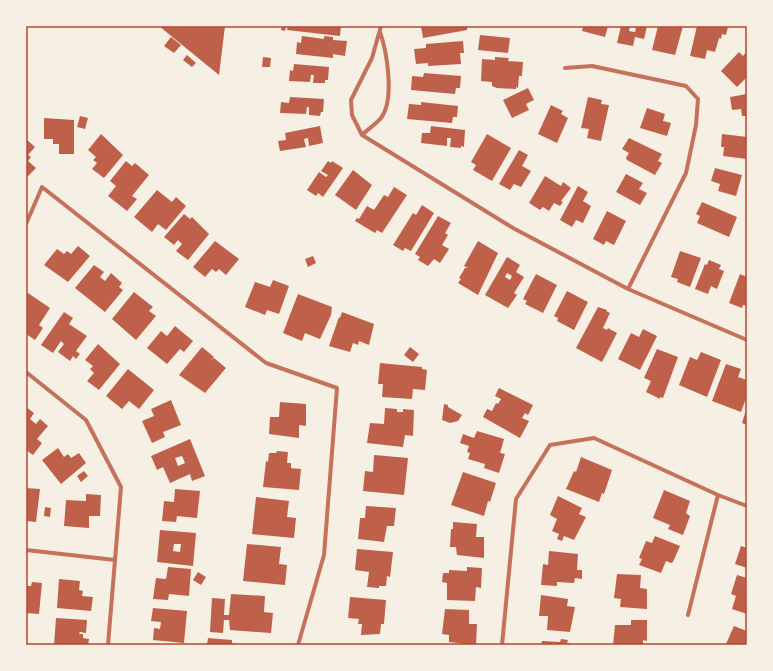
<svg xmlns="http://www.w3.org/2000/svg" width="773" height="671" font-family="'IBM Plex Serif',serif">
  <rect width="100%" height="100%" fill="#f6efe4"/>
  <path fill="#bf614a" fill-rule="evenodd" d="M159 26H225L219 75Z
    M282 26H286L285 31 281 30Z
    M288 26H341L340 36 287 30Z
    M421 26H467V30L423 38Z
    M583 26H608L605 37 582 31Z
    M621 26H630L629 31 635 32 636 28 630 26H647L644 39 635 37 633 46 617 43Z
    M658 26H683L675 55 652 50Z
    M697 26 728 27 726 35 722 34 721 39 719 38 715 52 707 50 705 59 690 56Z
    M480 35 510 38 508 53 478 50Z
    M302 36 324 39V36L333 37V40L347 41 345 56 333 54V58L296 54 297 42 301 43Z
    M171 37 181 45 174 53 164 46Z
    M463 41 464 53H460L461 64 428 66V63L416 64 414 49 426 48V44Z
    M747 51V77L737 87 721 71 739 52 743 56Z
    M187 55 196 63 192 67 183 60Z
    M263 57 271 58 270 67H262Z
    M495 57 509 58 508 61 523 62 522 76H519L518 88 516 87V89L497 88 492 86V82L481 81 482 59 495 60Z
    M294 64 329 67 328 80H325V83H313L314 75H311L310 82 289 81 290 70 293 71Z
    M424 73 461 76 460 88H456L455 94 411 90 412 76 423 77Z
    M528 88 534 100 526 104 529 110 512 118 503 100Z
    M747 94V116H742L741 109 732 110 730 97Z
    M290 97 324 99 323 112H321L320 116 309 115V107H307L306 114 280 113 281 102 289 103Z
    M588 97 602 100 601 104 609 105 601 141 587 138 589 129 581 128Z
    M421 102 458 106 457 117H453L452 123 407 119 409 104 421 105Z
    M551 105 563 111 561 114 568 118 557 143 538 134Z
    M647 108 665 114 663 121 671 123 667 136 640 128Z
    M80 116 88 118 85 129 77 127Z
    M44 118 74 120V154H59V144H53V139H44Z
    M320 126 323 143 309 146 308 138 304 139 306 147 280 151 278 141 286 140 285 133Z
    M431 126 465 130 464 147 461 146V148L450 147 451 138H447V146L421 143 422 133H430Z
    M101 134 123 155 104 178 92 169 97 163 93 160 96 157 88 150Z
    M487 134 511 148 492 181 473 170 476 165 471 162Z
    M722 134 747 137V159L723 156 724 147H721Z
    M629 138 662 154 658 161 662 163 655 175 627 160 626 158 629 153 622 149Z
    M26 139 35 147 28 155 31 157 28 161 36 168 26 178Z
    M519 150 528 155 522 166 531 171 521 187 514 184 510 190 499 184Z
    M126 161 132 166 135 163 149 175 132 196 137 199 127 211 108 196 116 186 110 181Z
    M328 161 331 163 332 161 343 168 323 197 318 193 316 196 307 190 319 172 326 177 328 175 321 171Z
    M715 168 742 175 736 196 718 191 720 184 711 181Z
    M353 170 372 185 356 210 335 195Z
    M626 174 643 183 639 189 647 193 640 205 616 192Z
    M545 176 561 186 563 182 571 188 561 201 563 202 560 206 554 203 549 211 543 207 540 210 529 203Z
    M578 186 588 192 583 201 591 206 583 223 576 220 572 227 560 220Z
    M394 187 407 195 382 233 377 230 375 233 355 221 357 218 359 219 367 206 374 210 384 195 388 197Z
    M157 190 172 202 176 197 186 206 166 230 158 224 152 232 134 217Z
    M702 202 737 217 729 237 697 223 700 216 696 214Z
    M422 205 434 213 411 251 405 248 403 251 393 245 413 213 416 215Z
    M607 211 626 221 614 245 606 241 604 245 593 239Z
    M184 214 190 219 192 217 209 234 188 260 176 251 182 244 178 240 174 245 164 237Z
    M438 216 451 223 445 233 448 235 442 245 449 249 440 263 434 259 428 266 418 260 420 257 415 254Z
    M215 241 239 259 226 275 219 269 216 272 212 269 205 277 193 267Z
    M478 241 498 253 478 295 458 283 461 279 459 278 465 268H468L464 266Z
    M78 246 90 256 68 282 44 265 57 249 64 254 67 251 71 254Z
    M680 251 701 258 690 287 677 282 678 279 671 277Z
    M313 256 316 263 308 267 305 259Z
    M507 257 520 265 516 272 524 277 514 293 517 295 508 308 485 295ZM507 273 512 276 510 280 505 277Z
    M709 260 721 265 719 269 724 271 717 289 711 286 708 294 695 289 705 264 707 265Z
    M94 265 104 272 100 277 105 281 111 273 122 283 119 287 123 290 105 312 75 288Z
    M536 274 557 285 543 313 525 304 527 301 523 299Z
    M740 274 747 277V306L743 305 742 308 729 303Z
    M273 280 289 286 279 314 267 310 265 315 245 307 255 282 270 287Z
    M567 291 588 302 574 330 557 321 558 318 554 316Z
    M134 292 153 307 149 311 156 316 136 340 112 319Z
    M28 293 50 308 39 325 43 328 35 340 26 334V296Z
    M298 294 332 307 331 315 320 339 305 333 302 341 283 333Z
    M598 307 607 310 606 311 610 313 603 328 607 330 608 328 617 333 602 362 576 348Z
    M64 312 73 318 69 324 87 336 76 351 80 354 76 359 73 356 70 361 58 352 64 344 61 341 53 353 41 345Z
    M342 312 374 324 369 345 359 341 358 345 353 343 350 352 329 346 339 317 340 318Z
    M175 326 193 341 184 352 180 349 167 364 147 348 161 331 167 336Z
    M643 329 657 336 640 370 618 359 631 333 639 337Z
    M98 344 120 364 99 390 87 381 94 373 90 369 93 366 85 360Z
    M202 347 214 357 211 361 214 358 226 368 205 393 179 375Z
    M410 347 419 354 413 362 404 355Z
    M657 349 678 357 663 398 660 397V399L646 392 651 381 644 378Z
    M701 352 721 360 707 397 679 385 690 357 697 360Z
    M380 363 422 367V369L427 370 425 390 413 389 412 399 382 397 383 384H378Z
    M726 364 741 369 738 377 747 380V396L741 412 712 401Z
    M128 369 154 390 139 409 129 401 122 409 106 396Z
    M499 388 533 405 528 415 525 413 522 418 529 421 520 438 483 417 487 409 492 411 496 403 498 404 501 399 495 396Z
    M171 400 181 425 163 432 165 437 152 443 142 421 154 416 151 409Z
    M280 402 306 404V426L299 425V438L269 434 270 417H279Z
    M444 404 448 405V407L462 415 458 421 450 423 442 420Z
    M26 407 34 413 30 419 36 424 40 419 48 426 37 439 42 443 33 455 26 450Z
    M747 407V425L742 423Z
    M385 408 397 409V412H403V409L414 410 413 436 405 435 403 447 367 443 370 423 384 424Z
    M477 431 504 439 500 453 505 454 499 473 484 468 485 464 468 459 470 453 467 452 469 446 460 443 463 434 474 438Z
    M190 439 205 476 192 481 190 474 170 483 163 467 157 470 151 456ZM182 456 185 463 178 466 175 458Z
    M58 448 64 457 68 454 71 458 79 453 86 463 61 484 42 460Z
    M277 451 288 452 287 463H291V468L301 469 299 490 263 487 266 461 268 462 269 453H276Z
    M374 455 408 458 404 495 363 491 365 471 373 472Z
    M581 457 612 470 604 494 602 493 599 502 566 489 574 471 576 472Z
    M84 471 88 476 81 482 77 476Z
    M463 472 496 483 490 502 488 501 484 516 451 505Z
    M26 488 40 489 36 522 26 521Z
    M175 489 200 491 197 518 177 516 176 522 162 521 164 501 174 502Z
    M664 490 690 501 686 513 690 516 683 535 668 529 670 525 653 518Z
    M86 494 101 495 100 516H89V528L64 526 66 500 86 501Z
    M558 496 582 508 579 514 586 517 574 540 564 536 562 541 557 539 559 534 552 531 557 519 550 515Z
    M256 497 289 501 287 517 296 518 294 538 252 534Z
    M366 506 396 508 394 526H387L384 542 358 539 360 518H365Z
    M45 507 51 508 50 517 44 516Z
    M453 522 477 524 476 537H484V558L457 555 456 547H450L451 529H453Z
    M160 530 196 533 193 566 157 562ZM174 544H181L180 552 173 551Z
    M655 536 680 546 673 562 671 563 666 561 661 573 639 565 642 559 639 558 646 541 652 543Z
    M247 544 281 547 279 564 287 565 285 585 243 581Z
    M741 546 747 548V568L735 564Z
    M357 549 393 552 390 577 387 576 386 586H379V588L367 587 369 572 355 570Z
    M549 551 578 554 577 570H582V579L575 578 574 583 557 582V586L541 585 543 564 548 565Z
    M168 567 191 569 189 596 169 594 168 600 153 599 156 578 166 579Z
    M467 567 482 568 481 588 476 587 475 601 447 600V583L442 582 443 573H449V570L467 571Z
    M198 572 206 577 201 585 193 580Z
    M617 574 641 575 640 588 647 589V609L620 607 621 599 614 598Z
    M737 575 747 578V614L732 609 736 596 731 594Z
    M59 579 80 581 79 590 83 591 82 596 93 597 91 611 57 608Z
    M32 582 42 583 39 614 26 613V586H31Z
    M231 594 265 596 264 612 273 613 271 633 230 630 229 620H224L223 633 210 632 212 598 225 599 224 615H229Z
    M541 595 568 599 567 606 575 607 570 632 547 630 548 616H539Z
    M350 597 386 600 384 624H381L380 634 361 635 362 624H358L359 619 348 618Z
    M153 608 187 611 184 643 153 640 154 628 160 629 161 622 151 621Z
    M445 609 469 610V624H477L476 645 449 642V635L442 634Z
    M56 618 87 620 86 633 80 632 79 634H83V638L89 639 88 645H54Z
    M631 620H647V641L643 640V645H613L615 625H631Z
    M734 626 747 631V645L726 644Z
    M208 638 232 640V643L245 645H207Z
    M561 639 568 640 567 643H570V645H541L542 641 560 642Z"/>
  <g fill="none" stroke-linecap="round" stroke-linejoin="round">
    <path stroke="#c5725c" stroke-width="4" d="M381 26 372 58 351 100 352 115 362 135 513 228 628 289 747 340
      M565 68 592 66 686 86 698 99 696 125 686 173 628 289
      M362 135C368 129 376 124 381 118 395 100 387 52 380 32
      M26 224 42 187 266 363 337 388 324 555 298 645
      M26 372 86 420 121 487 108 645
      M26 550 115 560
      M688 615 718 495
      M502 645 516 499 550 445 594 438 718 495 747 506"/>
  </g>
  <rect width="773" height="671" fill="none" stroke="#f6efe4" stroke-width="54"/>
  <rect x="27" y="27" width="719" height="617" fill="none" stroke="#b5482f" stroke-width="1.5"/>
</svg>
